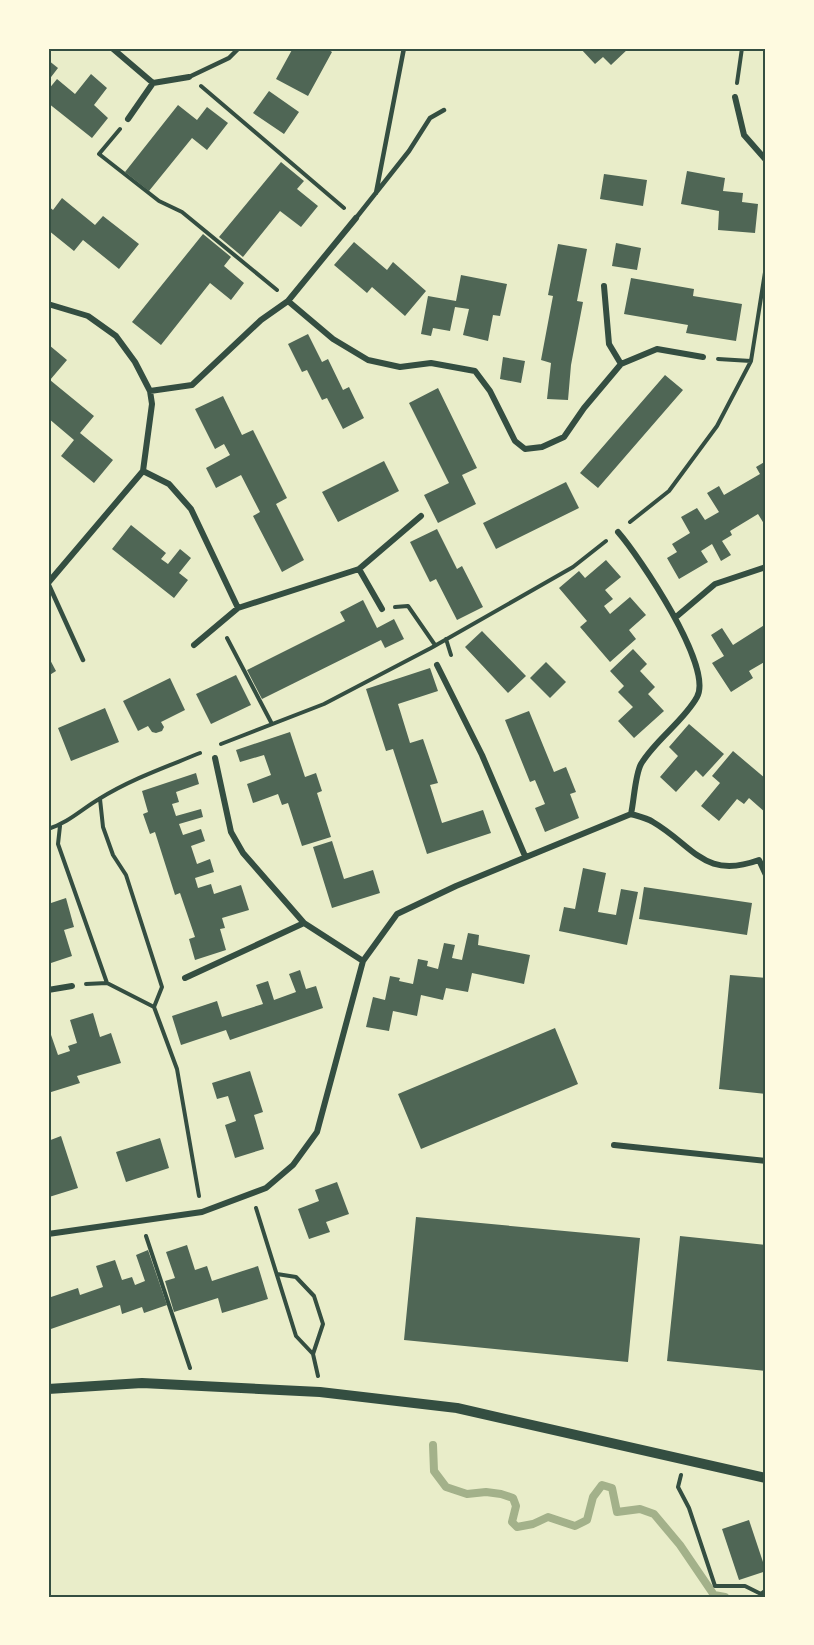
<svg xmlns="http://www.w3.org/2000/svg" width="814" height="1645" font-family="Ubuntu,sans-serif">
  <rect width="100%" height="100%" fill="#e9edc9"/>
  <g fill="none" stroke-linecap="round" stroke-linejoin="round">
    <path stroke="#a3b18a" stroke-width="8" d="M433 1445 434 1471 446 1487 467 1494 486 1492 501 1494 513 1498 516 1506 512 1522 517 1527 533 1524 548 1517 575 1526 587 1520 593 1497 602 1485 612 1488 617 1512 640 1509 654 1514 680 1545 714 1595 725 1597"/>
  </g>
  <path fill="#4f6655" d="M293 48H326L332 52 308 96 276 79Z
    M580 48H629L611 65 603 57 595 64Z
    M48 60 58 68 48 81Z
    M91 74 107 88 94 105 108 118 92 138 48 103V90L57 79 75 94Z
    M269 91 299 112 284 134 253 113Z
    M178 105 197 120 207 107 228 123 207 150 192 138 149 191 125 172Z
    M281 162 304 181 297 189 318 206 301 227 280 211 243 257 219 237Z
    M687 171 725 178 723 191 743 193 742 202 758 204 755 233 718 230 719 211 681 204Z
    M604 174 647 180 643 206 600 199Z
    M62 198 95 225 103 216 139 244 119 269 83 240 74 251 48 230V206L53 210Z
    M203 234 231 257 224 266 244 283 231 300 210 283 161 345 132 322Z
    M354 242 387 270 393 262 426 291 405 316 372 287 367 293 334 265Z
    M616 243 641 248 637 270 612 266Z
    M558 244 587 249 577 301 583 302 571 365 568 400 547 399 551 363 541 360 553 296 548 295Z
    M461 275 507 284 500 316 493 315 488 341 463 335 469 309 455 307 450 331 433 328 431 336 421 334 428 296 456 301Z
    M631 278 694 289 693 296 742 304 736 341 686 333 688 325 624 314Z
    M308 334 322 362 328 359 343 390 349 387 364 418 343 429 327 398 322 400 307 370 302 372 288 344Z
    M49 345 67 360 50 380 94 416 80 433 113 460 94 483 61 456 74 440 48 418Z
    M503 357 525 361 521 383 500 379Z
    M665 375 683 390 598 488 580 473Z
    M438 388 477 468 462 475 476 504 438 523 424 495 449 483 409 403Z
    M223 396 242 435 253 430 287 498 276 504 304 560 282 572 253 516 260 512 241 475 216 488 206 468 230 455 224 444 215 449 195 409Z
    M384 461 399 491 338 522 322 492Z
    M766 461V527L758 514 730 531 732 535 722 541 731 555 721 561 712 544 701 551 708 562 679 579 667 558 677 552 672 544 690 533 681 517 697 508 705 520 719 512 707 493 719 486 724 495 760 474 756 467Z
    M566 482 579 508 496 549 483 523Z
    M131 525 166 553 161 559 168 564 180 549 191 558 179 573 188 580 174 598 112 549Z
    M437 529 457 569 462 566 483 607 457 620 436 579 430 582 410 542Z
    M606 560 621 577 605 590 613 599 604 606 610 614 630 597 646 615 629 630 636 639 610 662 580 627 587 621 559 588 579 571 585 578Z
    M363 600 377 628 394 619 404 639 385 648 381 640 262 699 247 670 345 621 340 612Z
    M766 624V661L749 671 753 678 731 692 712 663 724 656 711 635 722 628 733 645Z
    M482 631 526 676 508 693 465 647Z
    M633 649 647 664 640 671 655 687 648 694 664 711 634 738 618 721 633 707 618 692 624 686 610 671Z
    M48 656 56 671 48 676Z
    M546 662 566 682 550 698 530 678Z
    M430 668 438 691 398 704 410 743 423 739 438 783 430 785 442 823 483 810 491 833 427 854 393 749 386 751 366 689Z
    M236 675 251 705 211 724 196 694Z
    M170 678 185 710 161 722 164 727 162 731 156 733 152 732 148 726 138 731 123 701Z
    M105 708 119 742 71 761 58 728Z
    M529 711 554 772 566 767 576 792 570 794 579 818 545 832 535 808 545 804 535 780 530 782 505 720Z
    M689 724 724 754 703 777 696 770 676 792 660 777 678 756 669 747Z
    M290 732 305 777 316 773 322 791 317 793 331 837 302 846 288 803 282 805 278 794 253 803 247 784 271 775 264 755 240 762 236 750Z
    M733 751 766 779V813L749 798 744 804 737 799 719 821 701 806 720 783 712 776Z
    M196 773 199 784 176 792 179 802 172 804 176 816 201 809 203 817 179 824 183 835 201 829 205 841 191 846 197 864 210 859 214 872 195 878 198 888 211 884 214 894 241 885 249 910 222 918 225 928 220 929 226 950 195 960 189 939 195 937 180 893 175 895 155 832 150 834 143 814 148 812 142 791Z
    M332 841 344 879 373 870 380 893 332 908 313 847Z
    M583 868 606 873 598 912 616 915 621 889 638 892 627 945 559 931 564 907 575 909Z
    M644 887 752 903 747 935 639 919Z
    M66 898 74 927 64 930 72 956 51 963 48 952V904Z
    M468 933 479 935 478 945 530 955 524 984 472 973 468 992 446 988 443 1000 421 995 417 1016 393 1011 389 1031 366 1027 373 997 385 1000 390 976 400 978 399 981 413 984 418 959 428 961 427 966 438 969 444 943 455 945 452 958 462 960Z
    M300 970 306 989 316 986 323 1008 230 1040 226 1030 181 1045 172 1016 217 1001 222 1017 263 1004 256 985 268 981 274 1000 296 992 289 974Z
    M730 975 766 978V1094L719 1089Z
    M93 1013 100 1037 111 1033 121 1063 77 1076 80 1083 48 1093V1032H50L58 1055 70 1051 68 1046 77 1043 70 1020Z
    M555 1028 578 1084 421 1149 398 1094Z
    M250 1071 263 1112 254 1115 264 1149 235 1158 225 1125 236 1121 228 1096 217 1099 212 1083Z
    M61 1136 78 1188 49 1197 48 1141Z
    M160 1138 169 1168 126 1182 116 1152Z
    M337 1182 349 1214 326 1222 330 1232 309 1239 298 1209 319 1201 315 1190Z
    M416 1217 640 1238 628 1362 404 1340Z
    M680 1236 766 1245V1371L667 1361Z
    M187 1245 195 1270 207 1266 212 1281 258 1266 268 1299 222 1313 218 1298 174 1312 165 1281 175 1278 166 1252Z
    M148 1250 167 1305 144 1313 142 1307 122 1314 120 1305 48 1330V1298L78 1288 80 1295 103 1287 96 1266 115 1260 122 1280 132 1277 135 1285 145 1281 136 1255Z
    M749 1520 766 1571 739 1580 722 1529Z"/>
  <g fill="none" stroke-linecap="round" stroke-linejoin="round">
    <path stroke="#344e41" stroke-width="4" d="M737 83 742 48
      M201 86 344 208
      M120 129 99 154 159 201 182 212 277 290
      M718 359 751 361
      M630 522 669 491 717 426 751 361 766 266
      M395 607 408 606 435 645
      M227 638 272 724
      M446 639 451 655
      M221 744 324 704 431 648 573 567 606 541
      M100 799 103 827 113 855 126 875 162 987 154 1007
      M60 826 58 844 107 983 154 1007 177 1069 199 1196
      M48 829C68 823 82 809 99 799 131 779 166 767 200 753
      M86 984 107 983
      M256 1208 296 1336 313 1354 318 1376
      M146 1236 190 1368
      M277 1274 296 1277 314 1296 323 1324 313 1354
      M681 1475 678 1487 689 1508 715 1586H745L761 1594 762 1597
      M761 1594 766 1590"/>
    <path stroke="#344e41" stroke-width="4.5" d="M189 77 229 58 239 48
      M376 193 404 48
      M356 218 409 151 430 118 444 110
      M48 583 83 660"/>
    <path stroke="#344e41" stroke-width="6" d="M112 48 153 83
      M735 97 744 135 766 160
      M128 119 153 83 189 77
      M288 301 333 339 368 360 400 367 431 363 475 371 490 391 515 441 525 449 542 447 564 437 584 408 621 364 609 344 604 286
      M48 304 88 316 116 336 135 362 150 391 152 404 143 471 48 583
      M621 364 657 349 703 357
      M150 391 192 385 261 320 288 301 356 218
      M143 471 169 484 191 509 238 608 359 569 421 516
      M618 532C639 556 714 667 697 697 684 721 655 740 641 764 635 775 634 801 631 814
      M359 569 382 609
      M676 617 715 584 766 567
      M194 645 238 608
      M437 665 482 755 525 856
      M215 758 231 832 243 853 304 923
      M185 978 304 923 363 961
      M48 990 72 986
      M614 1145 766 1161
      M48 1234 202 1212 266 1188 293 1165 317 1132 363 961 397 914 456 886 631 814C638 816 647 818 653 822 694 846 704 880 759 860L766 875"/>
    <path stroke="#344e41" stroke-width="10" d="M48 1389 142 1383 320 1392 457 1408 766 1478"/>
  </g>
  <rect width="814" height="1645" fill="none" stroke="#fefae0" stroke-width="99"/>
  <rect x="50" y="50" width="714" height="1546" fill="none" stroke="#344e41" stroke-width="2"/>
</svg>
